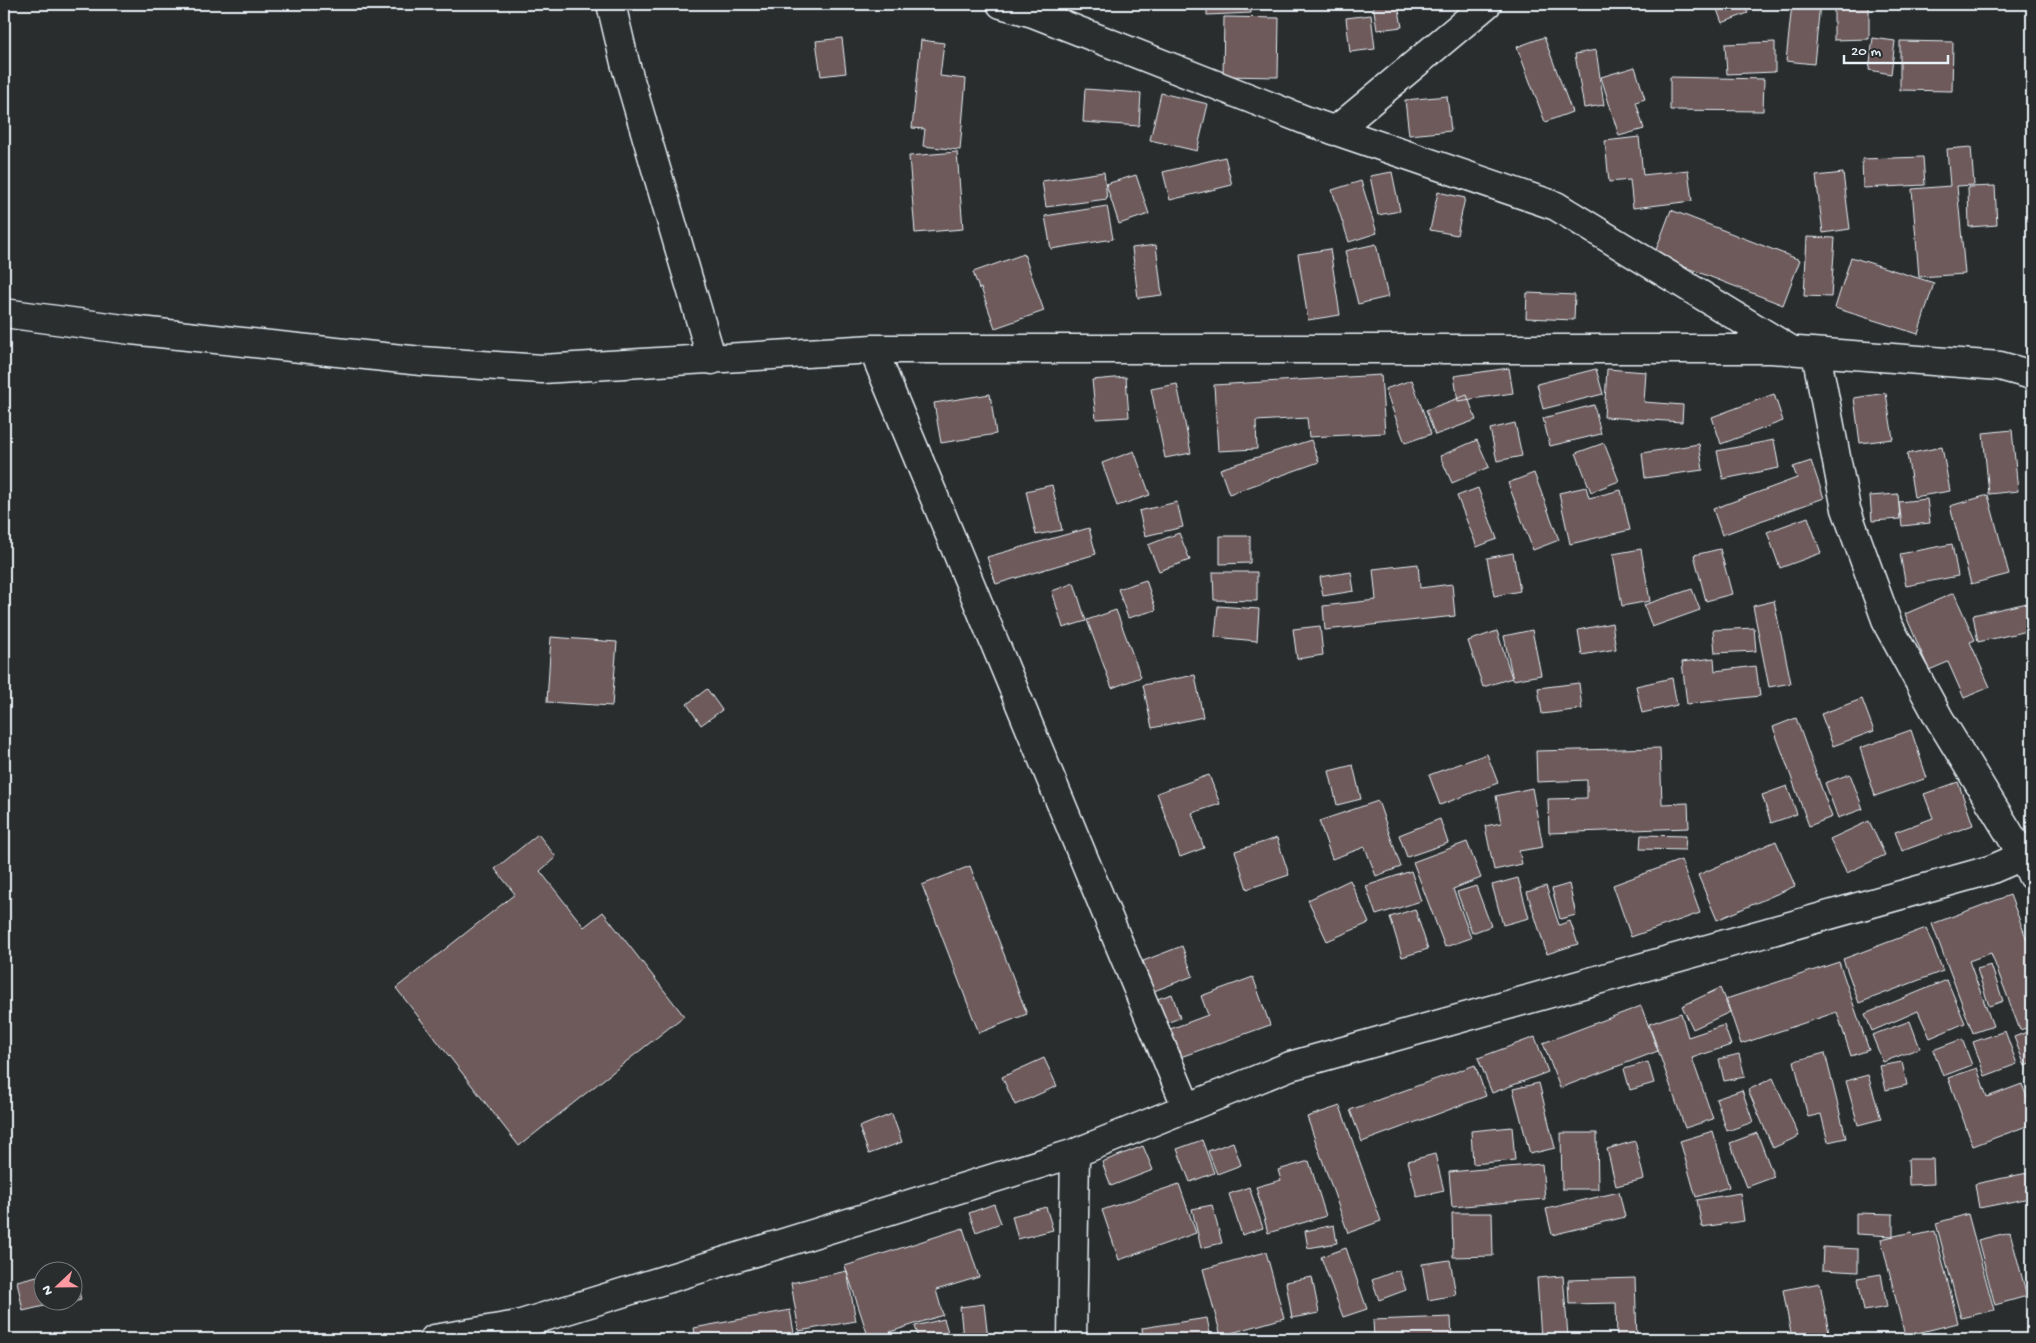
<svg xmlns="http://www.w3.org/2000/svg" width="2036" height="1343" font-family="'Gochi Hand',sans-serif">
  <rect width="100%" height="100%" fill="#2a2d2e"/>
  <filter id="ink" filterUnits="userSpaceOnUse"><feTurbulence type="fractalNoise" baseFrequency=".02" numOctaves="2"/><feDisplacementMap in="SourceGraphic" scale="10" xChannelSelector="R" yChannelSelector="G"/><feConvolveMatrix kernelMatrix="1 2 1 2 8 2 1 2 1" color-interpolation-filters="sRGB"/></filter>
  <g filter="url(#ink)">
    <path fill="#6e5a5a" stroke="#e8f1f8" d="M1207 4H1251V13L1207 15Z
      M1373 4H1398L1402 27 1377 30Z
      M1715 4H1744L1748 13 1722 23Z
      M1792 4H1820L1814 64 1786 61Z
      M1834 4H1869V39L1834 40Z
      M1371 15 1375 49 1350 52 1346 18Z
      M1224 17 1279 18 1278 77 1223 76Z
      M1544 37 1572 112 1545 122 1517 47Z
      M842 38 846 73 821 76 816 41Z
      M1873 38 1895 41 1891 74 1869 70Z
      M921 40 944 43 940 76 966 79 960 150 923 146 925 129 912 128Z
      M1900 41 1953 42 1952 91 1900 90Z
      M1775 42V72L1727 74 1725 44Z
      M1596 50 1604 105 1584 108 1575 54Z
      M1635 67 1645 99 1636 102 1644 129 1619 136 1601 77Z
      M1670 77 1764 79 1763 111 1670 110Z
      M1085 89 1141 93 1139 126 1083 122Z
      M1161 93 1208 104 1197 151 1150 140Z
      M1447 96 1451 131 1409 135 1405 100Z
      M1639 137 1643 175 1688 170 1692 201 1633 208 1630 180 1609 182 1605 141Z
      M1971 147 1974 185 1957 186 1965 274 1919 277 1912 189 1950 186 1947 149Z
      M957 152 963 229 915 233 909 156Z
      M1225 157 1232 185 1170 200 1163 172Z
      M1923 157 1925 185 1863 188 1862 159Z
      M1104 172 1107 199 1046 207 1042 181Z
      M1392 172 1400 211 1378 215 1370 176Z
      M1843 173 1850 229 1823 233 1816 176Z
      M1136 175 1149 214 1119 224 1106 184Z
      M1361 181 1377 233 1349 242 1332 190Z
      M1995 186 1997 225 1969 227 1968 187Z
      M1438 192 1465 198 1457 235 1430 230Z
      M1107 206 1113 239 1051 249 1045 216Z
      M1671 210 1800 260 1783 305 1654 255Z
      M1807 237 1835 238 1831 297 1804 296Z
      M1376 244 1388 297 1358 304 1345 251Z
      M1156 245 1162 295 1138 298 1132 248Z
      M1330 249 1340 315 1308 320 1298 254Z
      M1024 254 1044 311 995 328 981 288 979 289 973 272Z
      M1851 257 1934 283 1918 334 1835 308Z
      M1527 293 1575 295 1574 320 1526 318Z
      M1509 368 1513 393 1458 401 1454 376Z
      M1596 369 1603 394 1543 409 1537 384Z
      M1607 369 1646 372 1644 402 1683 405 1682 422 1604 417Z
      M1381 375 1385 433 1309 437 1307 418 1256 421 1257 449 1218 451 1214 385Z
      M1126 377 1129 417 1096 419 1092 380Z
      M1412 380 1431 434 1405 443 1385 389Z
      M1177 384 1191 453 1165 458 1151 389Z
      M1886 393 1893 439 1860 443 1854 398Z
      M990 394 996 434 941 443 934 403Z
      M1774 394 1783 421 1721 444 1712 417Z
      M1467 395 1476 420 1435 435 1426 410Z
      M1594 405 1601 434 1550 446 1543 418Z
      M1515 423 1522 456 1497 461 1490 429Z
      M2012 430 2018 491 1989 494 1983 433Z
      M1311 440 1319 462 1229 494 1220 469Z
      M1477 440 1489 467 1452 483 1440 456Z
      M1774 440 1779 468 1723 479 1717 451Z
      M1604 443 1619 481 1591 492 1576 453Z
      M1699 444 1703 470 1645 478 1642 453Z
      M1942 447 1950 491 1914 497 1907 454Z
      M1134 451 1150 495 1117 506 1102 463Z
      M1811 461 1824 498 1722 535 1713 509 1797 478 1793 467Z
      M1534 473 1559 540 1533 550 1508 483Z
      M1052 485 1062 530 1036 535 1026 491Z
      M1586 487 1589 498 1621 490 1630 530 1570 544 1559 493Z
      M1478 488 1497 539 1477 547 1457 496Z
      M1898 494 1900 519 1872 521 1870 496Z
      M1988 495 2009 574 1971 584 1950 506Z
      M1927 499 1930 523 1902 526 1899 502Z
      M1177 502 1183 527 1145 536 1139 511Z
      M1808 517 1821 553 1780 568 1767 532Z
      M1089 528 1096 554 996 584 987 557Z
      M1179 533 1190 560 1159 571 1148 545Z
      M1220 536H1250V563L1220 564Z
      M1952 544 1958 576 1906 586 1900 554Z
      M1641 549 1650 601 1622 606 1613 554Z
      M1720 549 1732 594 1706 601 1694 555Z
      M1513 553 1520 591 1494 596 1487 558Z
      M1418 564 1420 588 1452 584 1455 616 1325 630 1323 606 1376 600 1373 569Z
      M1213 572H1257V601L1214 600Z
      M1351 572 1354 591 1323 596 1320 577Z
      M1146 580 1156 610 1128 618 1118 589Z
      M1074 583 1086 621 1063 628 1052 591Z
      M1692 589 1700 610 1652 627 1644 605Z
      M1954 593 1975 640 1970 642 1990 687 1964 698 1948 662 1929 670 1905 614Z
      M1774 601 1791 683 1769 687 1753 606Z
      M2032 602V630L1978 642 1973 615Z
      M1218 606 1259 609 1257 641 1215 637Z
      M1116 610 1141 677 1112 688 1087 620Z
      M1612 623 1616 649 1582 655 1578 630Z
      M1320 626 1323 655 1297 659 1293 629Z
      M1754 628 1756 651 1715 653 1713 630Z
      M1532 630 1541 675 1513 680 1504 636Z
      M1497 631 1512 678 1483 687 1468 641Z
      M551 637 617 642 612 706 547 702Z
      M1714 658 1715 671 1756 666 1760 696 1687 704 1682 662Z
      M1195 675 1203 717 1152 728 1143 685Z
      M1672 678 1677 705 1642 713 1636 686Z
      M1579 683 1582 709 1542 714 1538 688Z
      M707 689 722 710 701 725 687 704Z
      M1862 699 1874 731 1833 746 1821 714Z
      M1796 718 1832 817 1809 826 1773 727Z
      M1911 730 1927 778 1875 796 1860 748Z
      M1660 748 1662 804 1688 803 1689 828 1549 833 1548 799 1587 798V780L1537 782 1536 751Z
      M1487 754 1498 783 1440 805 1429 775Z
      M1353 765 1361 799 1337 805 1329 771Z
      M1850 774 1863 809 1838 818 1825 783Z
      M1209 775 1220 804 1192 813 1204 848 1180 857 1157 793Z
      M1958 782 1973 825 1902 851 1895 832 1933 818 1924 794Z
      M1787 786 1797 814 1771 823 1762 795Z
      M1532 788 1543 847 1519 851 1522 864 1494 870 1485 826 1501 823 1496 796Z
      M1378 801 1401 867 1376 876 1365 847 1332 859 1319 821Z
      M1440 819 1448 843 1407 857 1399 835Z
      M1869 821 1885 855 1847 873 1830 839Z
      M538 834 556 857 540 871 584 927 603 912 684 1016 519 1146 396 988 515 894 495 869Z
      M1641 835 1686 836 1685 850 1640 849Z
      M1277 838 1289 875 1247 889 1235 851Z
      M1776 841 1795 886 1717 920 1698 875Z
      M1467 842 1481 878 1453 889 1471 938 1445 947 1413 862Z
      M1681 860 1700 913 1631 937 1613 885Z
      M970 866 1027 1014 979 1033 922 885Z
      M1411 871 1421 901 1376 915 1366 886Z
      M1518 878 1529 918 1503 925 1492 885Z
      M1350 880 1369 923 1327 941 1308 900Z
      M1569 884 1576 915 1560 919 1552 889Z
      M1476 886 1491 926 1472 933 1457 892Z
      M1546 886 1559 925 1570 921 1578 944 1547 954 1527 892Z
      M2010 895 2032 953V1026L2020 1030 1991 953 1969 961 1993 1026 1973 1033 1932 924Z
      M1415 909 1428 949 1402 957 1390 917Z
      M1926 928 1943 971 1859 1003 1843 959Z
      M1182 946 1193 976 1154 991 1143 961Z
      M1839 962 1869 1050 1851 1056 1837 1012 1741 1044 1726 999Z
      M1991 965 2003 1001 1989 1006 1977 969Z
      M1253 977 1270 1025 1175 1059 1165 1031 1208 1015 1201 996Z
      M1947 980 1965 1023 1930 1038 1918 1011 1872 1031 1865 1014Z
      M1720 988 1730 1012 1693 1029 1682 1006Z
      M1172 994 1180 1018 1166 1023 1157 999Z
      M1641 1006 1658 1051 1560 1088 1543 1043Z
      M1681 1013 1688 1037 1724 1025 1731 1045 1692 1058 1713 1119 1685 1128 1649 1024Z
      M1910 1021 1920 1048 1883 1062 1872 1035Z
      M2032 1030V1063L2025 1066 2014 1037Z
      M2005 1031 2017 1064 1985 1076 1973 1042Z
      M1535 1037 1548 1072 1492 1093 1478 1058Z
      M1962 1039 1972 1065 1943 1076 1933 1050Z
      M1825 1053 1846 1138 1828 1142 1821 1114 1808 1117 1794 1061Z
      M1739 1054 1745 1077 1724 1081 1719 1059Z
      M1044 1058 1057 1086 1015 1105 1002 1077Z
      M1648 1062 1654 1083 1630 1090 1624 1069Z
      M1902 1062 1907 1085 1886 1090 1880 1066Z
      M1475 1065 1486 1096 1362 1142 1350 1110Z
      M1977 1068 1987 1097 2022 1084 2032 1111V1124L1973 1146 1948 1078Z
      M1868 1075 1881 1119 1858 1125 1846 1081Z
      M1773 1078 1799 1136 1773 1148 1748 1090Z
      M1539 1083 1555 1148 1530 1154 1513 1089Z
      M1742 1090 1753 1122 1727 1131 1716 1099Z
      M1340 1106 1381 1221 1348 1233 1307 1117Z
      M892 1114 902 1142 869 1154 859 1127Z
      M1512 1127 1515 1160 1473 1164 1471 1131Z
      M1713 1131 1729 1187 1696 1197 1680 1141Z
      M1561 1133H1597L1598 1189H1562Z
      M1757 1133 1774 1177 1747 1187 1730 1143Z
      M1202 1140 1214 1173 1190 1182 1177 1149Z
      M1635 1141 1644 1179 1616 1186 1607 1149Z
      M1233 1142 1241 1165 1217 1174 1208 1151Z
      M1143 1146 1153 1170 1111 1186 1102 1162Z
      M1435 1154 1444 1191 1417 1197 1408 1161Z
      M1908 1159H1933L1934 1184 1909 1185Z
      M1309 1161 1326 1216 1268 1233 1256 1187 1281 1180 1278 1170Z
      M1542 1164 1545 1199 1452 1207 1449 1172Z
      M2032 1172V1211L2030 1198 1979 1208 1975 1184Z
      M1179 1184 1196 1233 1119 1260 1102 1210Z
      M1249 1187 1263 1228 1242 1235 1229 1194Z
      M1619 1192 1625 1217 1552 1235 1546 1209Z
      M1740 1193 1744 1221 1702 1227 1697 1200Z
      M994 1204 1001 1223 976 1232 969 1213Z
      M1212 1205 1222 1243 1201 1248 1192 1209Z
      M1046 1207 1053 1230 1018 1239 1012 1216Z
      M1452 1213H1492L1493 1256 1453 1257Z
      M1856 1213 1893 1214V1236L1856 1234Z
      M1968 1214 1994 1310 1961 1318 1936 1223Z
      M1334 1225 1337 1243 1308 1248 1305 1231Z
      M963 1228 979 1277 936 1290 943 1315 890 1332 893 1339H869L845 1266Z
      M1935 1231 1958 1323 1905 1336 1881 1239 1912 1232 1913 1236Z
      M2010 1232 2027 1296 1995 1305 1978 1240Z
      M1823 1247 1858 1249V1272L1822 1270Z
      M1346 1248 1367 1309 1343 1317 1321 1257Z
      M1266 1252 1284 1318 1221 1336 1203 1269Z
      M1450 1260 1456 1295 1428 1300 1422 1264Z
      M1399 1270 1406 1290 1379 1300 1372 1280Z
      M847 1271 856 1321 799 1331 791 1283Z
      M1881 1274 1887 1307 1864 1311 1858 1278Z
      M37 1276 44 1306 23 1311 17 1281Z
      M1563 1276 1568 1336 1585 1335 1586 1339H1541L1537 1278Z
      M1312 1277 1319 1313 1292 1318 1286 1282Z
      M76 1278 81 1300 53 1307 52 1300H72V1279Z
      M1635 1278 1637 1339H1617L1616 1303 1569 1304 1568 1280Z
      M1820 1283 1830 1339H1792L1783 1290Z
      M984 1304 988 1339H963L960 1307Z
      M790 1310 795 1339H696L694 1328Z
      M1451 1317 1452 1339H1374L1373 1320Z
      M1207 1318 1211 1339H1143L1142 1328Z
      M944 1319 950 1339H919L915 1326Z"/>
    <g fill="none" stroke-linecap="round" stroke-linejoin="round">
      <defs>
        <path id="minor" d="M611 4 625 63 712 360
          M1001 4 1033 13 1310 122 1556 206 1791 350
          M1335 131 1487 4
          M4 313 131 330 421 361 542 369 873 349 1187 1108
          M873 349H1771L2000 366 2032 375
          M1816 353 1846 509 1888 625 1939 718 2023 856 2032 876
          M434 1339 518 1325 1075 1153 1290 1066 1990 870 2032 852
          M1072 1339 1075 1153"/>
      </defs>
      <use href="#minor" stroke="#e8f1f8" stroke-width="31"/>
      <use href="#minor" stroke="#2a2d2e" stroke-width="28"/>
    </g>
  </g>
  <rect width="2036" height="1343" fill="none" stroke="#2a2d2e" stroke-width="20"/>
  <rect x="10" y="10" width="2016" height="1323" fill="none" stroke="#e8f1f8" stroke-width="2" filter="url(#ink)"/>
  <g transform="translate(58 1286) rotate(248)"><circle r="24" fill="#2a2d2e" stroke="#767b7f"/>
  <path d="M0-4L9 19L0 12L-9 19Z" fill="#ff9aa2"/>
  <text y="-8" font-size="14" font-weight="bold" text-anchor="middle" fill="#e8f1f8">N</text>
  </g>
  <path d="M1844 55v8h104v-8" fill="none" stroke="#e8f1f8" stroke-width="2.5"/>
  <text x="1851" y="55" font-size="15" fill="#e8f1f8" stroke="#2a2d2e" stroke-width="4" paint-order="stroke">20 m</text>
</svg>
